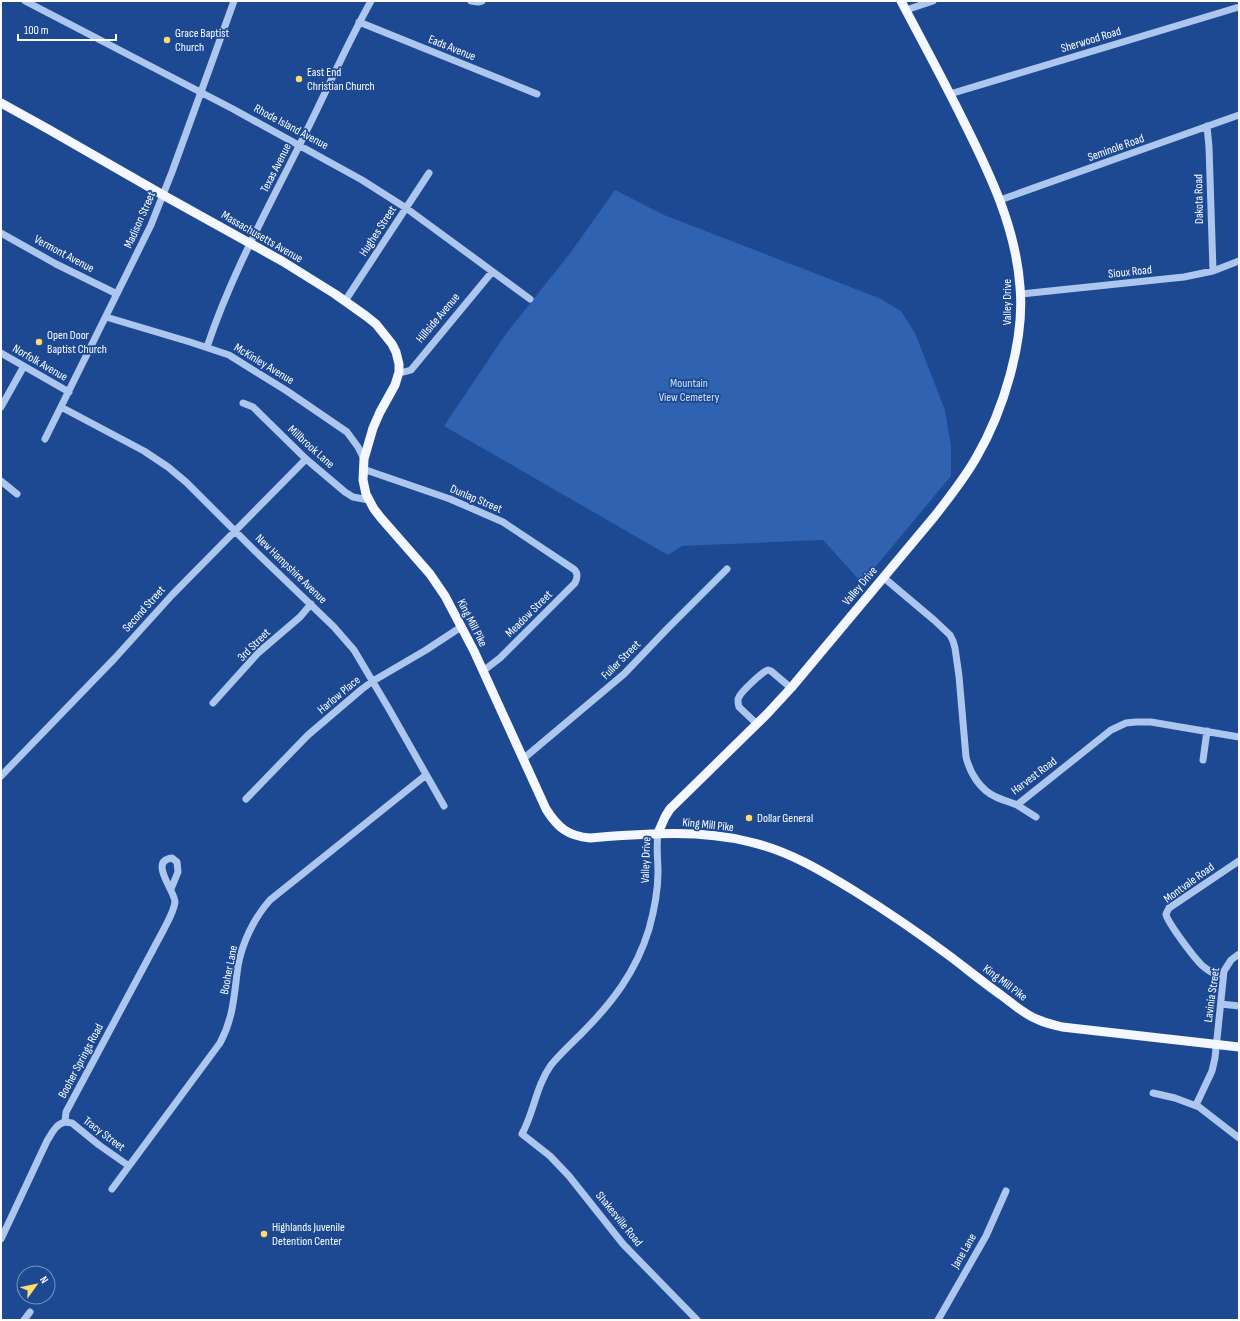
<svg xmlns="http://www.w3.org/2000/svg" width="1240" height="1321" font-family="'Sofia Sans Condensed',sans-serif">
  <rect width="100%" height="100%" fill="#1c4992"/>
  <path fill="#2f62b0" d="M615 190 664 215 879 298 901 311 915 333 945 410 951 447V476L862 583 823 540 682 546 668 555 444 426 505 335 571 252Z"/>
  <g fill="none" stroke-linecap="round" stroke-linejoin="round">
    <path stroke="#acc6ee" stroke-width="7" d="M25 1 233 109 362 180 406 208 530 299
      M471 1 478 2 482 1
      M906 10 933 1
      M359 22 537 94
      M950 94 1239 7
      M1207 126 1209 147 1213 271
      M1000 200 1239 115
      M1 233 56 264 117 294
      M1021 294 1184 277 1213 271 1239 261
      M345 301 429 173
      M106 317 190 342 229 355 287 391 347 432 358 447 364 459
      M207 347C232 272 271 203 306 132 328 88 347 44 371 1
      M1 353 69 392
      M399 372H404L411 370 492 272
      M243 403 253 407 306 459 345 492 353 497 369 500
      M1 407 24 366
      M61 407 144 451 168 467 186 482 255 551 334 627 354 650 389 709 444 806
      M45 439 151 225 172 172 234 1
      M363 469 450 499 503 522 572 568C578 571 578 577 575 583L500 658 483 671
      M1 481 17 494
      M883 577 934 620 950 635 953 641 955 648 959 676 966 757C970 773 980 790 996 797 1002 800 1010 802 1017 805L1111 730 1126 723 1136 722H1151L1239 737
      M213 703 258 653 300 617 311 604
      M757 724 739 707C738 703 737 700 739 697 742 691 762 672 768 670L771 671 791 688
      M523 759 624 674 667 629 727 569
      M1203 760 1207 731
      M1 776 115 658 172 595 306 459
      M246 799 308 735 362 689 373 681 426 650 461 627
      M1017 805 1036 817
      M658 833C656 847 658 859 658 872 658 891 654 911 649 929 636 972 612 1003 581 1034 571 1044 560 1054 551 1065 536 1086 534 1112 522 1134L550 1156 569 1176 623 1244 697 1320
      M1223 977C1216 975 1210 972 1204 967 1197 962 1167 922 1166 914L1169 908 1239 861
      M1221 1004 1239 1006
      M1153 1093 1175 1098 1199 1107 1239 1138
      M1196 1105 1212 1071 1215 1058 1224 971 1231 960 1239 954
      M65 1122 72 1123 99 1145 129 1166
      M112 1189 220 1043C234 1017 234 994 238 966 242 943 254 918 270 900L426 775
      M1 1239 47 1141C52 1133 56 1124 65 1122L66 1112 164 929C168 921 174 911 175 902 175 891 148 861 172 858L177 862 178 872 171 889
      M24 1320 30 1312
      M938 1320 986 1236 1006 1191"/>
    <path stroke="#f4f7ff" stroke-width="9" d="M1 103 48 129 163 195 282 261 335 294 366 316 376 324 392 344 396 352 399 364V372L395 385 380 412 373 428 364 459 363 480 366 494 374 509 381 518 430 574 445 596 474 651 546 809C558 828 568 836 590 838 644 834 698 829 750 842 789 851 822 871 856 892 888 912 920 934 951 957 968 970 984 983 1001 995 1013 1004 1025 1015 1039 1020 1046 1023 1054 1025 1062 1027L1239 1047
      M658 833 665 817 670 809 767 714 791 688 934 517C949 498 964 479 976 458 1003 412 1025 341 1020 287 1016 228 990 174 964 122 944 81 922 41 901 1"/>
  </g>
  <g fill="#ffdc6a" stroke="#1c4992" stroke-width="1.5">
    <circle cx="167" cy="40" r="4"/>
    <circle cx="299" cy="79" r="4"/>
    <circle cx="39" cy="342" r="4"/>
    <circle cx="749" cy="818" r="4"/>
    <circle cx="264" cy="1234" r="4"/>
  </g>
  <g text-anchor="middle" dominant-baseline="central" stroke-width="3.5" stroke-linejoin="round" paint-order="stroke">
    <g font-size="12" fill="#fff" stroke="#1c4992" text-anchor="start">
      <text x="175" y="33">Grace Baptist<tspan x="175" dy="14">Church</tspan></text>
      <text x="307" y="72">East End<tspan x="307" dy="14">Christian Church</tspan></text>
      <text x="47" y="335">Open Door<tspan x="47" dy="14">Baptist Church</tspan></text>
      <text x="757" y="818">Dollar General</text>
      <text x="272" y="1227">Highlands Juvenile<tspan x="272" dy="14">Detention Center</tspan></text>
    </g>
    <g font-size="12" fill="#fff" stroke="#1c4992">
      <text transform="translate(1091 40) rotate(-17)">Sherwood Road</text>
      <text transform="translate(452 48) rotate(22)">Eads Avenue</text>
      <text transform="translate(291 127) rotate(28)">Rhode Island Avenue</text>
      <text transform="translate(1116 148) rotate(-20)">Seminole Road</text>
      <text transform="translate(276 168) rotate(-63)">Texas Avenue</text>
      <text transform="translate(1199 199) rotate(-91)">Dakota Road</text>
      <text transform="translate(140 220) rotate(-66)">Madison Street</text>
      <text transform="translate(378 231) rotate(-57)">Hughes Street</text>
      <text transform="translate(262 237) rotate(30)">Massachusetts Avenue</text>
      <text transform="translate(64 254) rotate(28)">Vermont Avenue</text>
      <text transform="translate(1130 272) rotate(-6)">Sioux Road</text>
      <text transform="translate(1007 302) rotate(-90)">Valley Drive</text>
      <text transform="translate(438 318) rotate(-50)">Hillside Avenue</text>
      <text transform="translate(40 363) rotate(30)">Norfolk Avenue</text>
      <text transform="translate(264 364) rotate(31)">McKinley Avenue</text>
      <text transform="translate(311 447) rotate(42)">Millbrook Lane</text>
      <text transform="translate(476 499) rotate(23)">Dunlap Street</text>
      <text transform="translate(291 569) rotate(44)">New Hampshire Avenue</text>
      <text transform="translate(860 586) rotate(-50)">Valley Drive</text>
      <text transform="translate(144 609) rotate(-48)">Second Street</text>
      <text transform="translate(529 614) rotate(-45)">Meadow Street</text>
      <text transform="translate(472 623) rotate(63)">King Mill Pike</text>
      <text transform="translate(254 645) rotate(-45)">3rd Street</text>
      <text transform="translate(621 660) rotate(-45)">Fuller Street</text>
      <text transform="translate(339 695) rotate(-40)">Harlow Place</text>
      <text transform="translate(1034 776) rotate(-37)">Harvest Road</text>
      <text transform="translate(708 825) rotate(6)">King Mill Pike</text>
      <text transform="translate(646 860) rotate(-88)">Valley Drive</text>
      <text transform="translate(1189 883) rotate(-36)">Montvale Road</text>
      <text transform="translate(229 970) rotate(-79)">Booher Lane</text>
      <text transform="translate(1005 983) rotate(37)">King Mill Pike</text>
      <text transform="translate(1212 995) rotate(-82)">Lavinia Street</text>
      <text transform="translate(81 1061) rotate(-62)">Booher Springs Road</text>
      <text transform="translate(104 1134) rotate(37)">Tracy Street</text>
      <text transform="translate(619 1219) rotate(51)">Shakesville Road</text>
      <text transform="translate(964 1251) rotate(-60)">Jane Lane</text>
    </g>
    <g font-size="12" fill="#d2e2fa" stroke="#1c4992">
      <text x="689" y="383">Mountain<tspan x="689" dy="14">View Cemetery</tspan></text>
    </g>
  </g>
  <rect width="1240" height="1321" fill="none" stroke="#ffffff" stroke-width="4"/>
  <g transform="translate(36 1285) rotate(57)"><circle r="19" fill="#1c4992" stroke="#7792be"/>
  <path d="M0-3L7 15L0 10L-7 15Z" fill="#ffdc6a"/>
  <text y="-6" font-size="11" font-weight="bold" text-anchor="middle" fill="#ffffff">N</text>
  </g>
  <path d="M18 34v6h98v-6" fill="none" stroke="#ffffff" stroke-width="2"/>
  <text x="24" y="34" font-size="12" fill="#ffffff" stroke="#1c4992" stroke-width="3" paint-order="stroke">100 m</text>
</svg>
